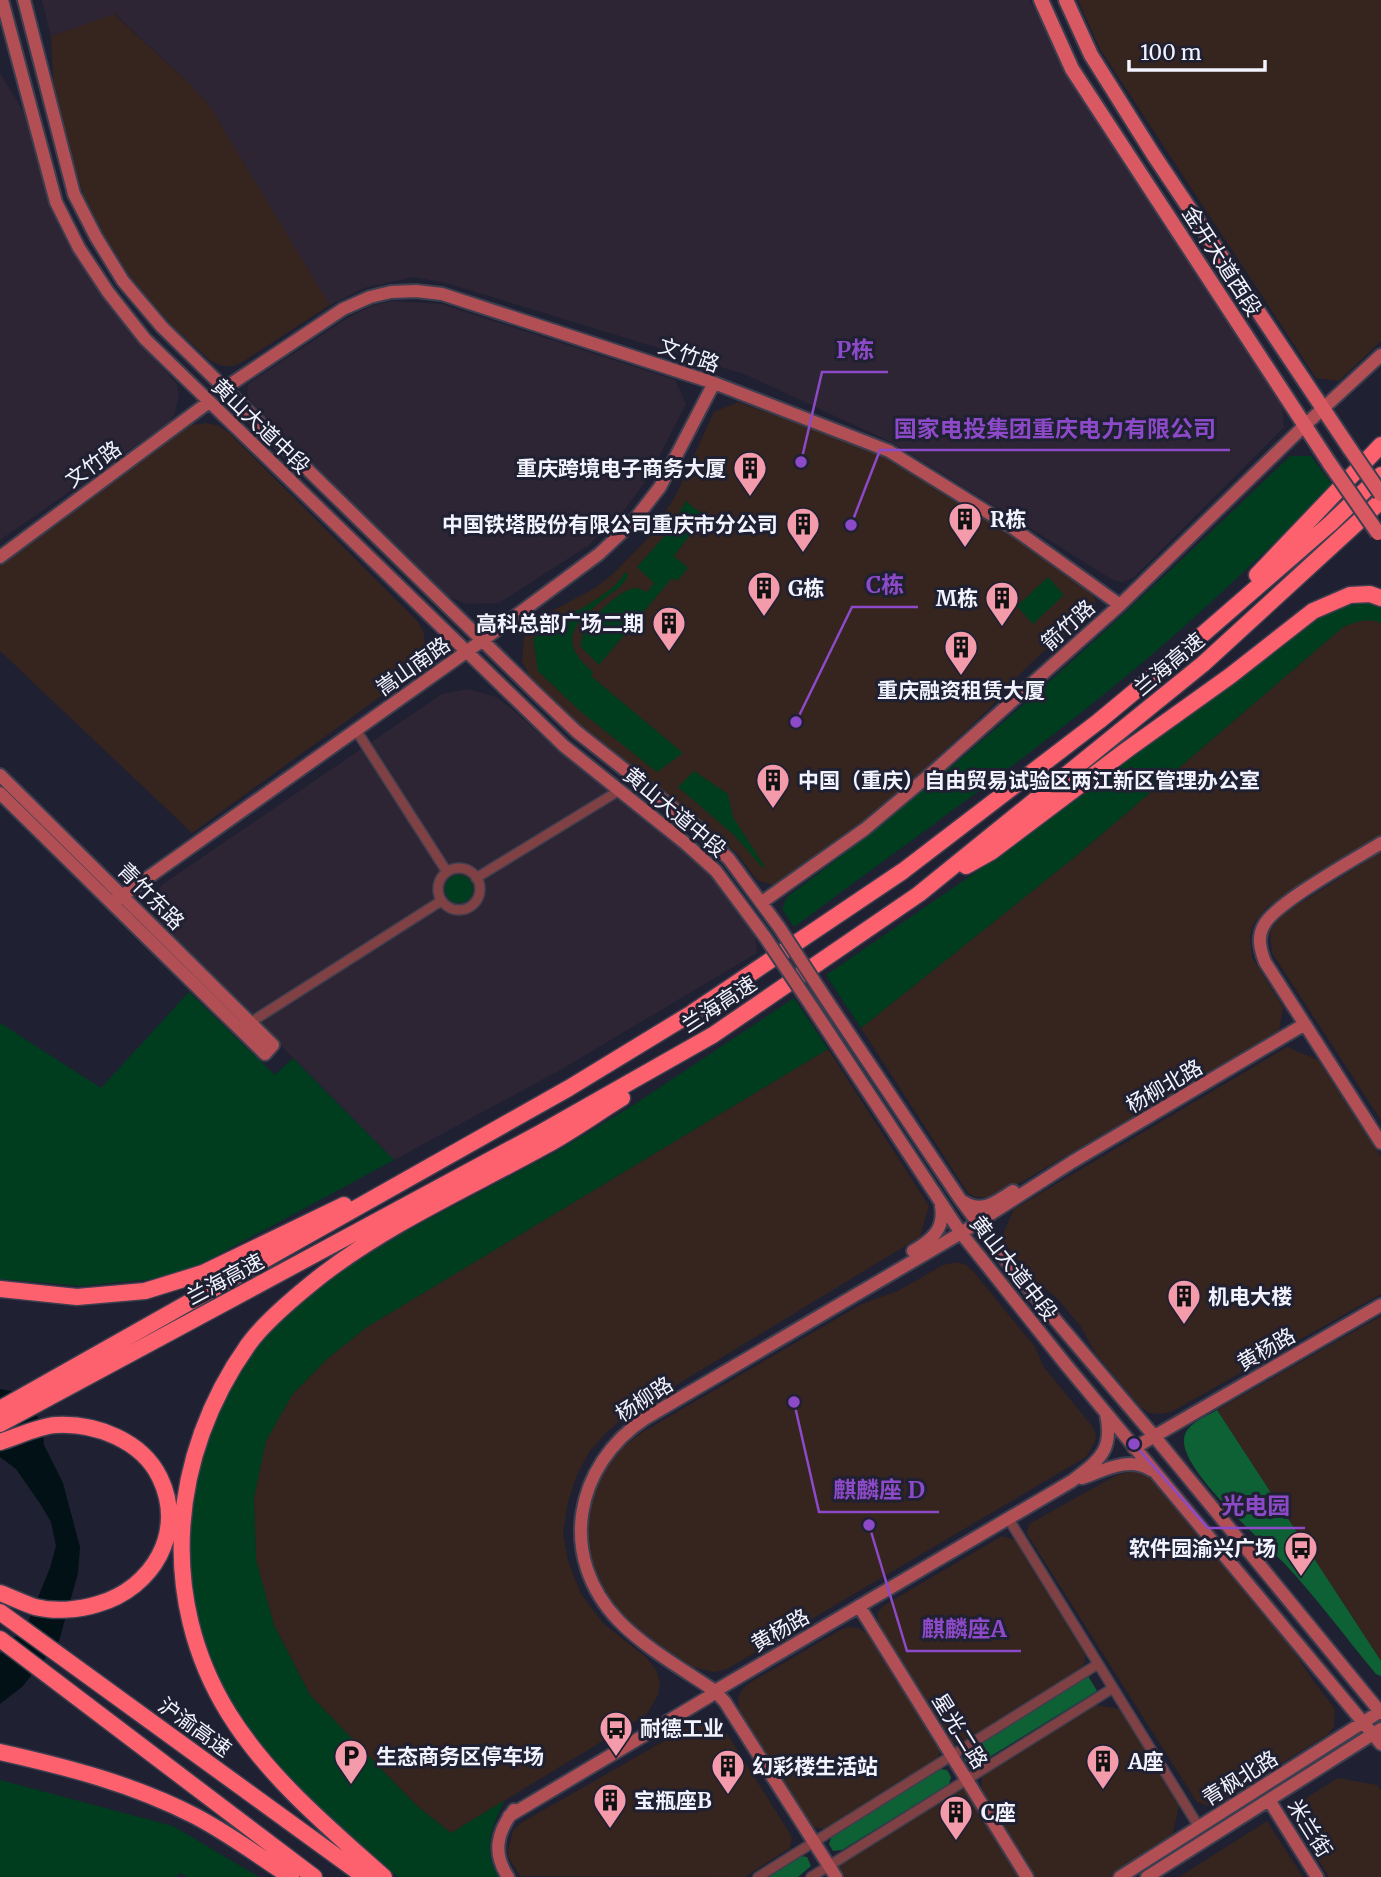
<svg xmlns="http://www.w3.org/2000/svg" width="1381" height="1877" font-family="Merriweather,'Noto Sans SC',serif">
  <rect width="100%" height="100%" fill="#1f2032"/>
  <path fill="#36241e" d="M1078 0H1381V341L1339 381 1316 378 1100 49Z
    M114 14 189 83 209 105 330 305 244 361 234 366H223L211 361 170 324 130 277 104 235 83 194 54 95 51 36Z
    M738 402 888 455 1012 532 1092 594 1096 602 1094 611 1086 621 1051 644 1016 678 988 710 928 766 861 823 773 885 757 880 739 856 715 832 577 724 532 681 522 661 524 638 529 627 546 614 595 588 614 573 649 537 676 495 714 412Z
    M206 423 219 426 228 432 418 622 424 633 425 650 420 663 410 675 192 833 0 651V566L191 425Z
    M1359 620H1375L1381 623V836L1267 907 1253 925 1250 935 1252 957 1283 1007 1279 1031 996 1197H975L968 1193 861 1028 1081 852 1343 627Z
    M1381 852V1120L1272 953 1270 930 1283 914Z
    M1287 1047 1318 1060 1381 1157V1294L1171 1412 1160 1414 1150 1413 1140 1407 1095 1353 1081 1327 1057 1298 1036 1281 1001 1239 1014 1209Z
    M828 1049 929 1206 920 1237 627 1415 607 1432 589 1452 577 1475 568 1502 563 1533 568 1561 581 1594 604 1624 646 1657 656 1670 660 1682 658 1695 647 1714 451 1833 416 1805 310 1695 274 1625 256 1560 254 1498 266 1441 292 1395 327 1359 367 1327Z
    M958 1262 966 1265 973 1271 1035 1347 1043 1366 1092 1426 1096 1434 1095 1442 1086 1457 727 1669 714 1672 692 1667 631 1627 600 1587 590 1553 588 1520 594 1492 609 1464 623 1447 641 1433 862 1304 900 1290 943 1265Z
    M1381 1316V1661L1217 1410Z
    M1133 1471 1149 1474 1281 1632 1312 1679 1335 1709 1334 1727 1327 1735 1211 1807 1197 1802 1027 1534 1029 1524 1117 1475Z
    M1002 1536 1015 1540 1086 1653 1083 1669 961 1744 950 1742 878 1629V1612L883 1606Z
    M849 1627 859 1628 868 1634 940 1749 938 1759 824 1829 812 1827 739 1711 738 1700 741 1691 748 1684 840 1630Z
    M1096 1705 1120 1709 1180 1802 1172 1837 1111 1877H1034L981 1793 982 1776Z
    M699 1721 714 1723 728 1735 792 1837 790 1848 745 1877 520 1876 509 1858 508 1850 513 1831 521 1823Z
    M1338 1778 1377 1785 1381 1790V1877H1329L1287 1810Z
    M964 1785 1021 1877H845L837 1865Z
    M1267 1821 1303 1877H1179Z"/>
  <path fill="#2e2534" d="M42 0H1029L1038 14 1067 72 1282 404 1284 427 1133 578 1123 582 1113 580 893 443 744 374 446 283 414 277 364 288 330 305 209 105 189 83 115 14 51 36Z
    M0 73 25 114 51 205 67 240 103 295 139 342 177 384 179 395 174 416 168 423 0 540Z
    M392 301 441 304 675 380 686 404 648 478 622 513 589 545 499 603 467 604 447 596 247 398 248 384 349 317 372 306Z
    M469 689 496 697 511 708 559 752 678 847 711 877 755 937 757 953 560 1070 394 1160 158 921 154 908V895L163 884 442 694Z"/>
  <path fill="#003d1e" d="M1290 456H1311L1333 486C1254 563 1175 639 1088 707 993 783 892 854 794 927L782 909 787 897C968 763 1128 612 1290 456Z
    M686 501 702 514 696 527 674 556 688 568 677 581 672 578 599 665 581 647C578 629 614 594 631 589 637 587 641 589 647 592L654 583 637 567 668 532Z
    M625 572 628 575C624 586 614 591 605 598 572 625 557 641 593 672L591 676 683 753 657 772 580 711 538 671 533 639C556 618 613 598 625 572Z
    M1048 577 1064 595 1033 624 1017 606Z
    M1351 600H1372L1381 604V623C1368 617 1356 622 1343 627L1081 852 861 1028 826 975 998 857 1102 776 1315 615Z
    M694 771 728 794 733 817 765 867H762L734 835 678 787Z
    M445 889a14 14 0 1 1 28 0a14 14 0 1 1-28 0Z
    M189 992 275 1075 293 1058 394 1160 201 1264 164 1278 81 1286 0 1279V1023L101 1088Z
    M794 998 828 1049 367 1327 327 1359 292 1395 266 1441 254 1498 256 1560 274 1625 310 1695 416 1805 451 1833 505 1800C492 1826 481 1850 499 1877H398L368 1853 302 1792 260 1746 236 1711 217 1673 202 1631 191 1589 188 1547 190 1501 213 1416 230 1385 256 1347 287 1313 325 1281 410 1229 554 1153 632 1106Z
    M0 1780 173 1826 259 1877H187L180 1873 176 1877H0Z"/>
  <path fill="#0e6135" d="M1217 1410 1381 1661V1676L1376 1674C1345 1637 1317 1598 1284 1563 1261 1540 1183 1472 1184 1441 1184 1424 1204 1418 1217 1410Z
    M1088 1676 1097 1691 975 1766 968 1765 964 1759 967 1751Z
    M940 1769 947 1770 951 1777 949 1784 842 1850 833 1851 829 1844 832 1836Z
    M800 1856 807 1857 811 1866 798 1877H768Z"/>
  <path fill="#021116" d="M0 1389 16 1392 42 1422 44 1445 63 1483 80 1547 78 1573 59 1641 22 1687 0 1704V1654L28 1622 50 1568 56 1546 51 1522 41 1505 16 1469 0 1457Z"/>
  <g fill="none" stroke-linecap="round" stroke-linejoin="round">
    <defs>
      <path id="street" d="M356 730 447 872
        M438 889a21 21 0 1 1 42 0a21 21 0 1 1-42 0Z
        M476 878 620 790
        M248 1024 441 901
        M1008 1518 1199 1827
        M758 1877 1098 1664
        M811 1877 1113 1688"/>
      <path id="secondary" d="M2 0 56 202 79 248 108 292 145 339 564 746 685 843 716 871 765 937
        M24 0 74 194 96 237 123 281 162 327 536 693 577 732 696 826 729 859 779 927
        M225 388 343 309 370 297 391 292 416 291 442 294 714 383 889 451 1013 528 1120 605
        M0 557 209 402
        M0 775 273 1045 265 1054 0 793
        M1381 843C1357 858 1275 903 1264 925 1257 937 1260 949 1265 962L1381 1143
        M762 902 865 829 934 771 1120 605 1304 426 1381 355
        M112 903 483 640 599 554 632 523 660 487 714 383
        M826 999 960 1199 1013 1270 1154 1436 1381 1713
        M812 1007 961 1233 1067 1366 1381 1744
        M964 1202C982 1214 997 1201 1013 1191
        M913 1251C932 1240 945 1229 941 1206
        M1134 1448 1381 1305
        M1082 1478C1105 1470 1129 1456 1151 1470
        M859 1606 1027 1877
        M1269 1800 1317 1877
        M509 1816 710 1696 715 1691 1072 1481C1099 1460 1114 1451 1106 1414
        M508 1877C492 1853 497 1832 514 1810
        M836 1877 725 1702 715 1691C684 1670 645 1648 619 1621 557 1557 574 1465 646 1418L961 1233 1072 1162 1305 1024
        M1120 1877 1381 1711
        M1147 1877 1381 1729"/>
      <path id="primary" d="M1041 0 1072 69 1330 464
        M1066 0 1091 55 1153 154 1350 449"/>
      <path id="highway" d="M1257 575 1381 445
        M966 866 991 852 1128 749 1230 676 1313 611 1350 595 1370 594 1381 598
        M0 1289 77 1297 145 1291 203 1273 344 1205
        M0 1409 569 1088 692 1013 903 871 1099 721 1187 648 1331 523 1381 475
        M0 1424 540 1133 713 1035 919 894 1203 664 1381 501
        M0 1442C17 1437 38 1426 56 1425 95 1423 142 1440 160 1478 186 1532 153 1588 98 1604 79 1610 55 1612 35 1607 23 1603 11 1597 0 1593
        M0 1612 365 1877
        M0 1639 314 1877
        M0 1752C67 1767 133 1784 195 1816 228 1833 260 1857 291 1877
        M384 1877C328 1827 269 1778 229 1714 157 1598 170 1455 248 1345 265 1321 298 1294 322 1275 390 1223 469 1188 545 1146 571 1132 596 1114 622 1098"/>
    </defs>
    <use href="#street" stroke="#3d3e4f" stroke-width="12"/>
    <use href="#secondary" stroke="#3d3e4f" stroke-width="16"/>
    <use href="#primary" stroke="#3d3e4f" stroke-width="18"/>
    <use href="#highway" stroke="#3d3e4f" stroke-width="19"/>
    <use href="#street" stroke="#7f4143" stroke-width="9"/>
    <use href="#secondary" stroke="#b24f55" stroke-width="12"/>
    <use href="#primary" stroke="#d95962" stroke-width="14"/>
    <use href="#highway" stroke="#fd616e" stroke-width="16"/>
    <defs>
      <path id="secondary-bridge" d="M779 927 826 999
        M765 937 812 1007"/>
      <path id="primary-bridge" d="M1350 449 1381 494
        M1330 464 1378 533"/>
    </defs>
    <use href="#secondary-bridge" stroke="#3d3e4f" stroke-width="16" stroke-linecap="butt"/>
    <use href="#primary-bridge" stroke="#3d3e4f" stroke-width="18" stroke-linecap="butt"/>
    <use href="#secondary-bridge" stroke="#b24f55" stroke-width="12"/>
    <use href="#primary-bridge" stroke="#d95962" stroke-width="14"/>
  </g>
  <defs>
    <symbol id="building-pin" viewBox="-11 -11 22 30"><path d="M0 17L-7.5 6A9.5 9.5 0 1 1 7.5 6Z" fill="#f39aab" stroke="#1f2032"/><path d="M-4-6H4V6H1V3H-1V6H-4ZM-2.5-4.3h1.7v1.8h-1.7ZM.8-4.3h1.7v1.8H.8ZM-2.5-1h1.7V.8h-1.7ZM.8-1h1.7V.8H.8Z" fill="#111"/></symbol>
    <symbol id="bus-pin" viewBox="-11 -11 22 30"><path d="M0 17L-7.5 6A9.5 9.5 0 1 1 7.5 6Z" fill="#f39aab" stroke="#1f2032"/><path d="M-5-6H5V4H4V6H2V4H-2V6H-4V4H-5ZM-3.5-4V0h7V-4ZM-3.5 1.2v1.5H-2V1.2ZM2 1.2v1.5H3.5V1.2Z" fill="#111"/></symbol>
    <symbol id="parking-pin" viewBox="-11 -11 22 30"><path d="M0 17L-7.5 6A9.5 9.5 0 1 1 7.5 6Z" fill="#f39aab" stroke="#1f2032"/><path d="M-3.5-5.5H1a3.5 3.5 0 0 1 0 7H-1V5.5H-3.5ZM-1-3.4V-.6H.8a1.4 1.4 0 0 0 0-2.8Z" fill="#111"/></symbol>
  </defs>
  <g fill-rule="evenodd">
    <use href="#building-pin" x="731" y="449" width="38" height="52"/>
    <use href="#building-pin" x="946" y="500" width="38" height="52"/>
    <use href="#building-pin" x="784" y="505" width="38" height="52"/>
    <use href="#building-pin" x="745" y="569" width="38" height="52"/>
    <use href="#building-pin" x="983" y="579" width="38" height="52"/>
    <use href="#building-pin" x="650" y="604" width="38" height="52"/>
    <use href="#building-pin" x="942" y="628" width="38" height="52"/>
    <use href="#building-pin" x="754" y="761" width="38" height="52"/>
    <use href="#building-pin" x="1165" y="1277" width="38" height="52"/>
    <use href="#bus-pin" x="1282" y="1529" width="38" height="52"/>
    <use href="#bus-pin" x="597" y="1709" width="38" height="52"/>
    <use href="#parking-pin" x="332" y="1737" width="38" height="52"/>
    <use href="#building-pin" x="1084" y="1742" width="38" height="52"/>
    <use href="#building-pin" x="709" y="1747" width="38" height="52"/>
    <use href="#building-pin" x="591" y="1781" width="38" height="52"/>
    <use href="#building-pin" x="937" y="1793" width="38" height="52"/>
  </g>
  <g text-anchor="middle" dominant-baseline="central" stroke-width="6" stroke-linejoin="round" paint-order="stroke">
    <g font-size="21" fill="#f2f3fe" stroke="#1f2032">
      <text transform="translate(1222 261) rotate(57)">金开大道西段</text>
      <text transform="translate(689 355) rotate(19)">文竹路</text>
      <text transform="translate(261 426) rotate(44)">黄山大道中段</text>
      <text transform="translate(93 464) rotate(-36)">文竹路</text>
      <text transform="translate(1068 625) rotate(-42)">箭竹路</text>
      <text transform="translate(1169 664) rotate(-40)">兰海高速</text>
      <text transform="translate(413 666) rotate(-35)">嵩山南路</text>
      <text transform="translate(675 812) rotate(40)">黄山大道中段</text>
      <text transform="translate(151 896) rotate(45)">青竹东路</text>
      <text transform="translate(719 1004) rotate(-33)">兰海高速</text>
      <text transform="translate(1164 1086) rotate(-30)">杨柳北路</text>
      <text transform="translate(1014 1268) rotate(52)">黄山大道中段</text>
      <text transform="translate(225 1279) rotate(-28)">兰海高速</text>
      <text transform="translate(1266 1349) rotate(-30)">黄杨路</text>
      <text transform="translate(644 1399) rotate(-33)">杨柳路</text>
      <text transform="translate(780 1630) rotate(-30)">黄杨路</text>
      <text transform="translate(195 1727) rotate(36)">沪渝高速</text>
      <text transform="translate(960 1731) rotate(58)">星光二路</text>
      <text transform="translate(1240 1778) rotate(-32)">青枫北路</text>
      <text transform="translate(1310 1828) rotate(58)">米兰街</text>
    </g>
    <g font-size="21" font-weight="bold" fill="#f2f3fe" stroke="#1f2032" text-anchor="start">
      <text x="726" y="468" text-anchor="end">重庆跨境电子商务大厦</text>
      <text x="990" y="519">R栋</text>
      <text x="778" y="524" text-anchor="end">中国铁塔股份有限公司重庆市分公司</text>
      <text x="788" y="588">G栋</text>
      <text x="978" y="598" text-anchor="end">M栋</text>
      <text x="644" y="623" text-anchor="end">高科总部广场二期</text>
      <text x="961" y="690" text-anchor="middle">重庆融资租赁大厦</text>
      <text x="798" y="780">中国（重庆）自由贸易试验区两江新区管理办公室</text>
      <text x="1208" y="1296">机电大楼</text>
      <text x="1276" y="1548" text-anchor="end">软件园渝兴广场</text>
      <text x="640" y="1728">耐德工业</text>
      <text x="376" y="1756">生态商务区停车场</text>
      <text x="1128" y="1761">A座</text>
      <text x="752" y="1766">幻彩楼生活站</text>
      <text x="634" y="1800">宝瓶座B</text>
      <text x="981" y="1812">C座</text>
    </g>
  </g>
  <path fill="none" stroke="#8d4ac8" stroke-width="2.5" d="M801 462L822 372H888M851 525L880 450H1230M796 722L852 607H918M794 1402L819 1512H939M1134 1444L1208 1528H1305M869 1525L907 1651H1021"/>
  <g fill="#8d4ac8" stroke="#1f2032" stroke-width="2.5">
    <circle cx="801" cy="462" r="7"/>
    <circle cx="851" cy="525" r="7"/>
    <circle cx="796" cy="722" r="7"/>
    <circle cx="794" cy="1402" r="7"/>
    <circle cx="1134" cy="1444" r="7"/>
    <circle cx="869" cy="1525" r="7"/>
  </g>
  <g font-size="23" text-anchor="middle" font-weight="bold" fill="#8d4ac8" stroke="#1f2032" stroke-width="6" stroke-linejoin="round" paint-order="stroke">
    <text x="855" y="358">P栋</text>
    <text x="1055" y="437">国家电投集团重庆电力有限公司</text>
    <text x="885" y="593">C栋</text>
    <text x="879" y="1498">麒麟座 D</text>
    <text x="1256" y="1514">光电园</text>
    <text x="964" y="1637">麒麟座A</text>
  </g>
  <path d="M1129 60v10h136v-10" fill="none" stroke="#f2f3fe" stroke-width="3.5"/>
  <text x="1140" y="60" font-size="21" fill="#f2f3fe" stroke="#1f2032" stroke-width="5" paint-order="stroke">100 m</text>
</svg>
